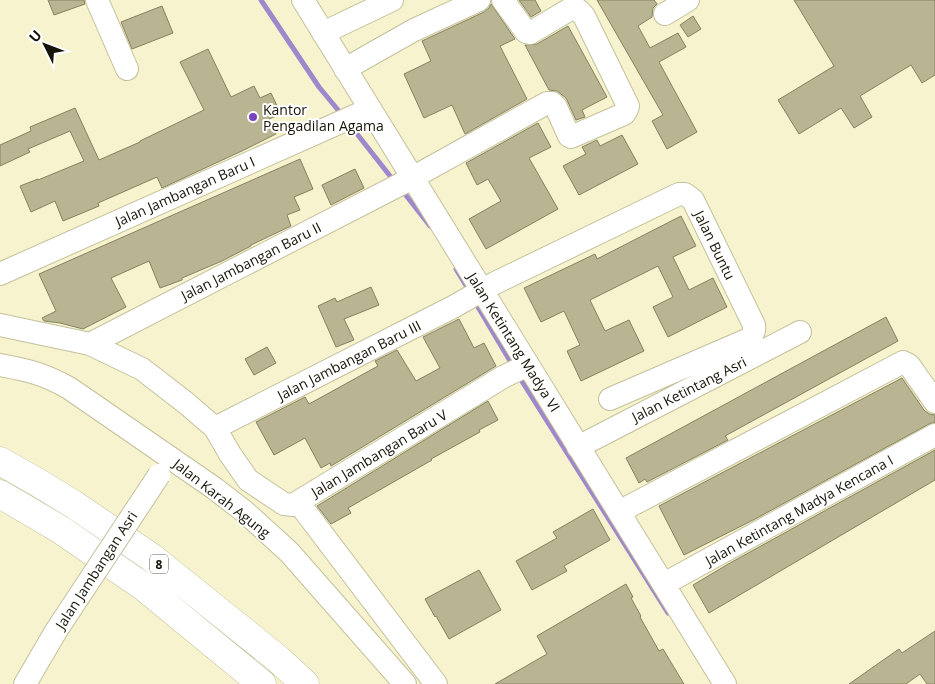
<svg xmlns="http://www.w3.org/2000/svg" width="935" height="684" font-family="'Open Sans',sans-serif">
  <rect width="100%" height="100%" fill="#f7f3ce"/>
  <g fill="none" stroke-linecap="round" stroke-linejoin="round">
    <path stroke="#9f87cb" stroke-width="5" d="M261 0 319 87 343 116
      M350 125 394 181
      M401 189 430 226
      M456 269 470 292
      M475 302 513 366
      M518 375 668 613"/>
  </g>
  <path fill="#b9b592" stroke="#858260" d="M48 0H84L85 4 54 15Z
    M519 0H535L541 11 531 17Z
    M597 0H654L657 4 653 8 652 17 638 26 650 48 678 33 686 47 659 62 697 132 667 149 652 121 663 115Z
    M794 0H935V75L922 83 911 65 860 96 872 117 854 128 841 108 799 134 778 100 834 66Z
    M491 4 515 39 500 46 527 99 465 134 452 105 424 118 404 74 431 61 422 41 484 12 489 8Z
    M162 6 173 33 132 49 121 22Z
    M693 16 701 29 688 37 680 25Z
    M568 26 607 97 582 110 585 117 576 120 566 98 557 91 549 90 525 45 537 44Z
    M208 49 231 97 254 86 260 98 271 93 281 114 269 119 276 134 244 150 162 188 157 177 98 203 99 206 63 221 55 201 31 212 20 186 38 179V180L84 161 70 131 28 149 30 152 0 166V145L31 131 30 127 75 108 99 160 140 142V141L204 110 180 62Z
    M538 123 551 147 529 158 558 209 486 249 469 219 501 201 488 179 477 185 466 163Z
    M622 135 638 164 579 195 563 166 586 154 582 147 597 140 600 146Z
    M300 159 313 189 294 197 300 210 287 215 291 226 251 245V246L222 261 182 278V280L160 288 149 261 111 278 126 307 83 329 60 323 44 321 42 318 56 311 39 274Z
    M355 169 364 188 331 205 322 185Z
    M681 216 696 246 673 257 689 290 713 278 727 307 668 337 653 307 673 297 658 266 590 300 605 331 629 320 644 351 581 381 567 351 580 345 564 311 541 322 524 288 595 254 597 259Z
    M371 287 379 305 344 319 354 340 336 347 318 306 335 298 337 302Z
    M886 317 898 341 725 436 728 440 647 482 645 479 639 483 626 458Z
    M459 319 474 348 484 343 496 366 331 466 330 463 321 468 305 438 274 455 256 422 305 397 309 404 378 366 375 361 397 350 416 381 440 368 423 337Z
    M267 347 276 363 254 375 245 359Z
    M902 378 924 410 929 414 935 415V422L929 424 757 518 684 555 659 506Z
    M488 401 498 420 479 430 480 432 431 459 432 460 348 508 351 513 331 524 317 506Z
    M935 450V480L709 613 693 585 730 563Z
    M593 509 610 540 564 566 567 571 532 590 516 561 557 538 553 532Z
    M479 570 501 610 449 639 436 616 435 617 425 599Z
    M626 584 633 597 631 598 641 616 640 617 659 651 663 649 684 684H495L547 654 537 636Z
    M935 631V684H927L920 674 906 684H849L899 649 902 653Z"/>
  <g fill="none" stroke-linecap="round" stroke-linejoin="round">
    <defs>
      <path id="minor" d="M97 0 127 69
        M303 0 725 684
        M665 14 688 0
        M323 33 392 0
        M345 69 414 30 479 0
        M0 274 370 109
        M0 325 90 344 142 369 186 403 215 428 230 454 248 480 284 504 293 505 503 377 528 365
        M90 344 403 183 547 103H552L556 107 569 136 571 137 624 114 627 109 628 106 584 16C580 12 578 8 572 8L530 33 526 32 503 0
        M0 365C28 370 44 374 69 388L214 488 245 512 289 552 405 684
        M215 428 453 307 495 283 679 194H685L693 200 754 325C755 331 753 335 749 339L610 399
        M578 447 800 332
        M298 502 436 684
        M620 513 630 506 903 362 909 365 935 402
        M664 584 935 435
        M25 684 56 631"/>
      <path id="highway" d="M0 461 37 482 73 504 151 557 278 659 305 684
        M0 494 61 530 144 587 262 684"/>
    </defs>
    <use href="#minor" stroke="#c4c09c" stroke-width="24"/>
    <use href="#highway" stroke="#c4c09c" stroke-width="29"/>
    <use href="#minor" stroke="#fff" stroke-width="22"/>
    <use href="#highway" stroke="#fff" stroke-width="28"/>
    <defs>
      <path id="minor-bridge" d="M56 631 159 475"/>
    </defs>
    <use href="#minor-bridge" stroke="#c4c09c" stroke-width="24" stroke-linecap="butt"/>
    <use href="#minor-bridge" stroke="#fff" stroke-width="22"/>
  </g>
  <circle fill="#7945bd" stroke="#fff" stroke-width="2" cx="253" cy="117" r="5"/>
  <g text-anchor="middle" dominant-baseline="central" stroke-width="4" stroke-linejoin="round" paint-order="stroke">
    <rect fill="#fff" stroke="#5c5a51" stroke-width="1" x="150" y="554.5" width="18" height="19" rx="4"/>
    <g font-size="12" font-weight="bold" fill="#161407">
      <text x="159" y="564">8</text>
    </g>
    <g font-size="14" fill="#161407" stroke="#fff" text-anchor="start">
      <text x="263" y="109">Kantor<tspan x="263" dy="16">Pengadilan Agama</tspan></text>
    </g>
    <g font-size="14" fill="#161407" stroke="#fff">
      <text transform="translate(185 191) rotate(-24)">Jalan Jambangan Baru I</text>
      <text transform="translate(715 245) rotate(64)">Jalan Buntu</text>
      <text transform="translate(251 261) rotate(-27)">Jalan Jambangan Baru II</text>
      <text transform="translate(514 342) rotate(58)">Jalan Ketintang Madya VI</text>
      <text transform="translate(349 360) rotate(-27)">Jalan Jambangan Baru III</text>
      <text transform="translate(689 389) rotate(-27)">Jalan Ketintang Asri</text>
      <text transform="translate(379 453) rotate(-31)">Jalan Jambangan Baru V</text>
      <text transform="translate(222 498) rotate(38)">Jalan Karah Agung</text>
      <text transform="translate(799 510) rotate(-29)">Jalan Ketintang Madya Kencana I</text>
      <text transform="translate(96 570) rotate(-57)">Jalan Jambangan Asri</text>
    </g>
  </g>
  <g transform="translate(45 45) rotate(312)" stroke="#ffffff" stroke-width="4" paint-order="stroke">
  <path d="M0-4L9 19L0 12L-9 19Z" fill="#161407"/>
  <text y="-8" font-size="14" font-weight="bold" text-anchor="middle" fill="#161407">U</text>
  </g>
</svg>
